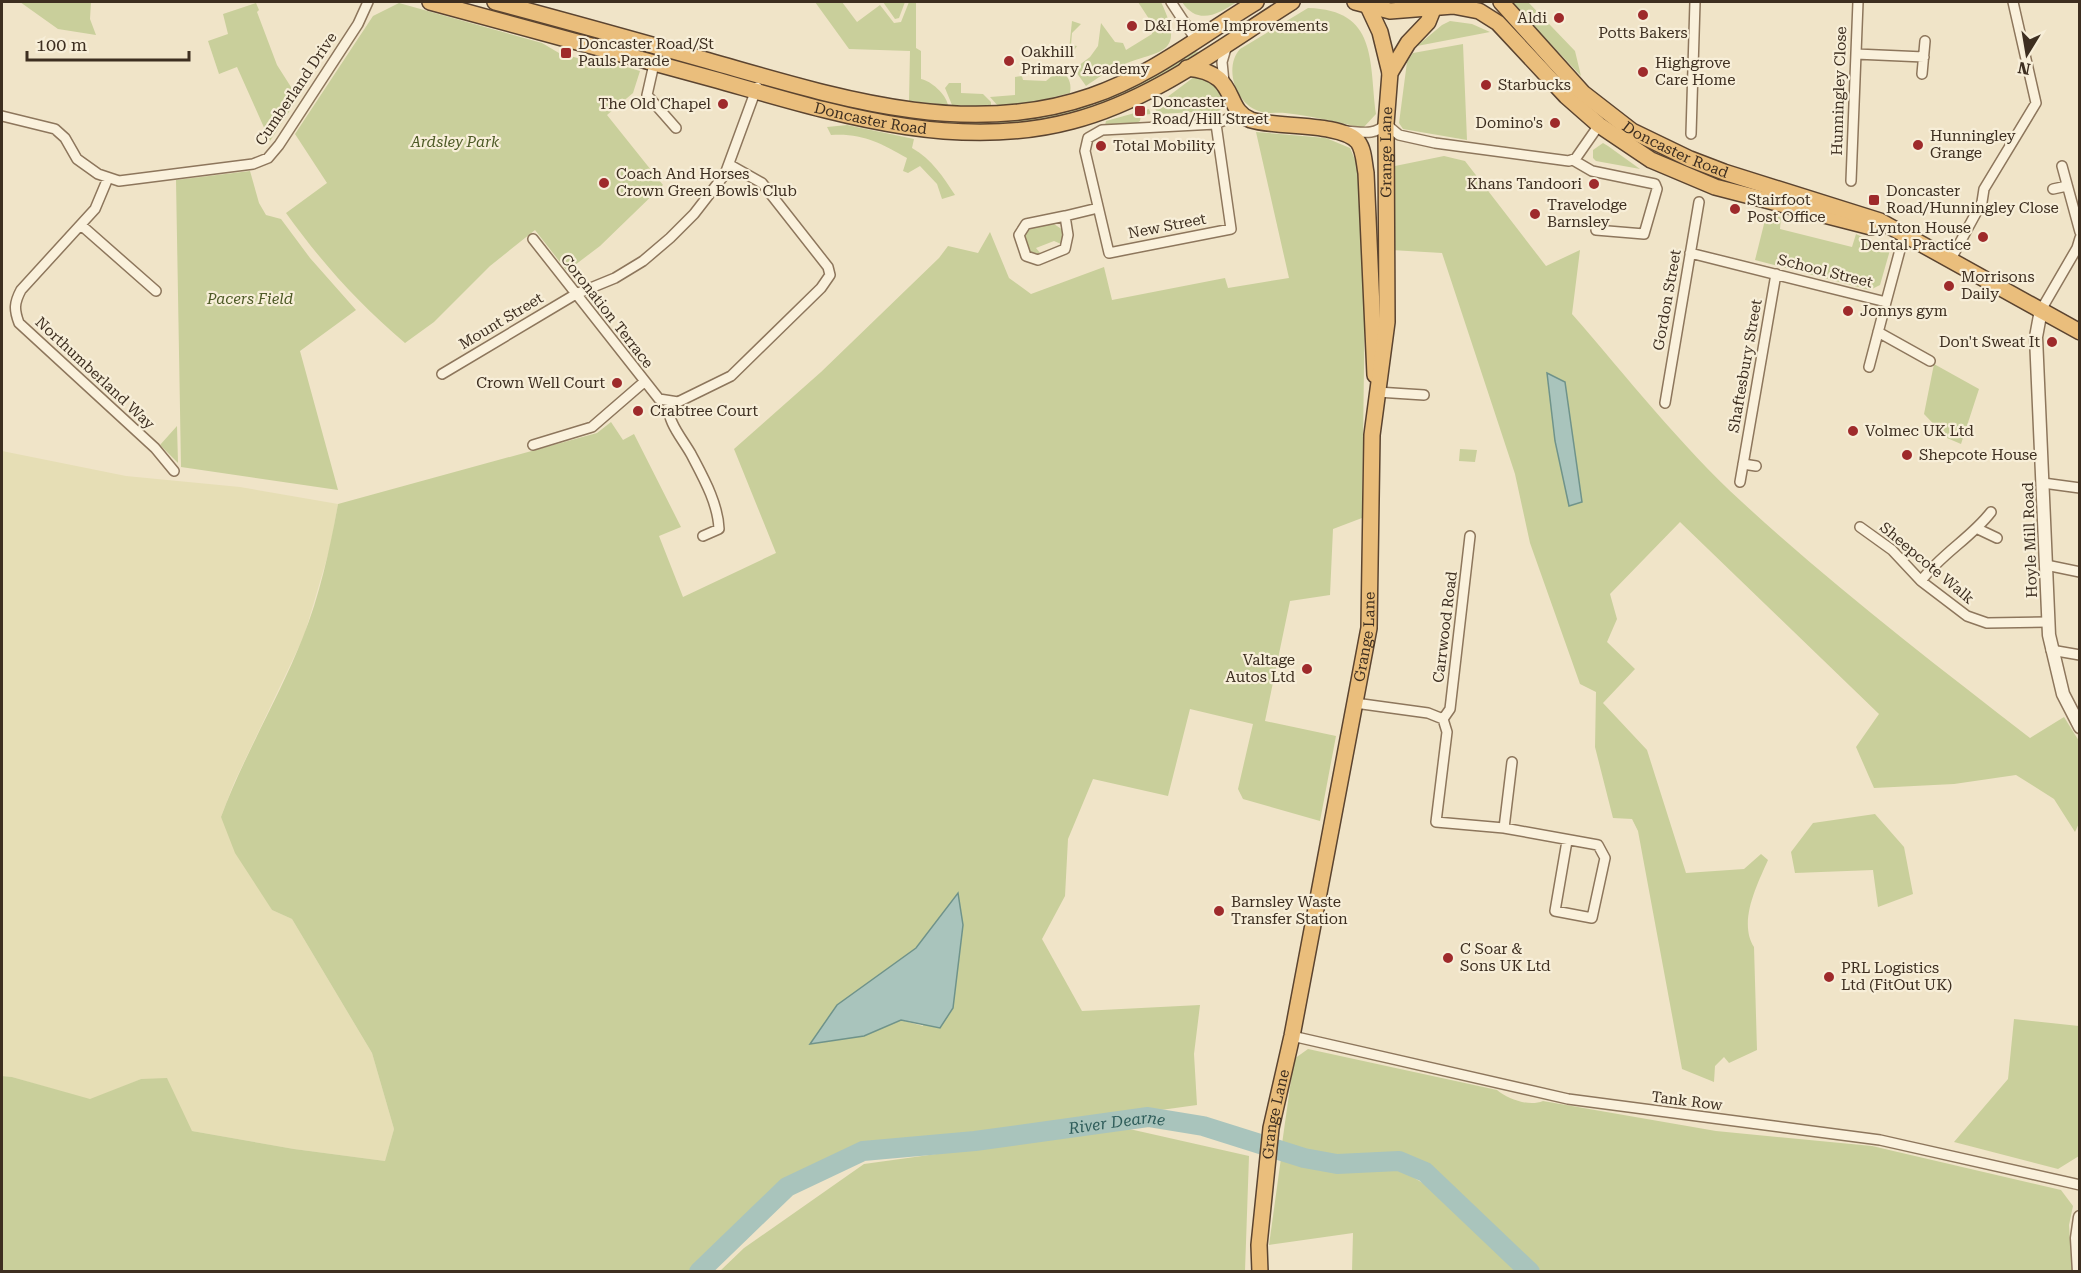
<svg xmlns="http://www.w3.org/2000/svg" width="2081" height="1273" font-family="'Roboto Serif',serif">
  <rect width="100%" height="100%" fill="#f0e4c8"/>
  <path fill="#e6deb5" d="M2 451 126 476 240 487 338 504 330 548 304 636 234 783 221 817 272 910 292 919 372 1053 394 1129 385 1161 294 1149 192 1131 141 1079 90 1100 12 1077 2 1076Z"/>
  <path fill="#c9cf9b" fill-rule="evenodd" d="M20 2H91L90 19 96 35 58 29Z
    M815 2H842L857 22 880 5 894 23 901 22 909 2H916V48L921 51V79C931 81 946 94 948 105L909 101 910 51 849 49Z
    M883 2H905L899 18 895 19Z
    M1138 2H1161C1187 57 1159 49 1119 66 1107 71 1096 79 1086 86L1074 69 1090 57 1098 46 1101 23 1115 42 1123 43 1126 50 1152 34 1153 25Z
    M1182 2H1237C1218 14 1198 26 1182 2Z
    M1511 2H1528L1575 51 1581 76Z
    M256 3 259 10 257 12 277 65 298 98 270 141 237 67 219 74 208 41 228 34 223 14Z
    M399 3 542 43 559 53 581 59H600L640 71 633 93 607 115 663 185 600 246 567 271 535 230 490 266 434 322 405 343C358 303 322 263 286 213L327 183 295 134 373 16Z
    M1308 8C1378 10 1369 61 1376 114L1363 128C1337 122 1312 116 1285 113 1278 112 1269 114 1262 112 1236 106 1223 68 1240 49Z
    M538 20 746 78 747 81 744 83 537 25Z
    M1072 21 1081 24 1072 33 1071 45 1077 46 1068 59H1064L1061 50H1069Z
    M1450 21 1472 24 1490 32 1417 46 1442 25Z
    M1463 44 1467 140 1403 129 1399 123 1407 62 1413 53Z
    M1192 50 1201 53 1157 81 1096 108 1094 102Z
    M1059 70C1068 75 1072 82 1070 93L1034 102 998 106 990 97 1015 95V77L1022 76 1023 80 1046 81Z
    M1194 77C1211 77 1223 91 1222 108 1215 116 1208 117 1198 118L1196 112 1158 114 1154 107Z
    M949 83H961V93L983 94 991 102V107L952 105 945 88Z
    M770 84C843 105 915 122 991 121L992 127 959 126 874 116 768 89Z
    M1091 102 1094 109 1065 117 998 126 997 121 1058 112Z
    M1149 109 1151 114 1141 115 1140 121 1137 123 1105 125 1106 121Z
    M847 125 914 139 912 148C932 159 943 177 955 195L942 199 937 184 920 166 908 173 903 171 907 158C880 143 863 133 831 135L827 127Z
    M1256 132 1326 138 1350 148 1359 169 1365 292 1362 518 1333 529 1330 595 1290 601 1265 721 1336 736 1320 821 1243 799 1238 789 1253 724 1190 709 1168 796 1093 779 1068 839 1065 896 1042 939 1082 1011 1200 1005 1194 1054 1197 1105 863 1151 783 1183 689 1271 2 1272V1076L12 1077 90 1099 141 1079 167 1078 192 1131 294 1149 385 1161 394 1129 372 1053 292 919 272 910 235 853 221 817C244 755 279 698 303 637 320 595 330 548 338 504L597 433 611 422 623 440 634 434 681 527 659 536 683 597 776 553 734 449 821 372 939 258 948 246 978 253 990 232 1009 278 1031 294 1104 267 1112 300 1225 278 1228 288 1289 278ZM958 893 923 1026 901 1020 864 1036 811 1044 879 975 916 948Z
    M1603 143 1608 146 1640 169 1596 161 1593 158V150Z
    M1444 156 1465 161 1546 266 1580 250 1572 314C1627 377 1680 445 1742 502 1833 586 1932 662 2030 738L2064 717 2079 741 2080 821 2075 832 2054 799 2016 775 1954 784 1874 788 1856 747 1879 714 1680 522 1610 594 1617 619 1607 642 1635 669 1603 703 1647 750 1686 873 1744 869 1761 854 1768 860C1757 885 1738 922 1754 947L1757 1050 1729 1063 1724 1057 1715 1066 1714 1082 1682 1069 1638 831 1632 819 1613 818 1595 747 1596 692 1580 684 1530 543 1515 474 1442 253 1391 250 1395 166ZM1547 374 1573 442 1582 502 1569 505 1555 441Z
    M250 171 259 203 266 215 281 219 310 258 356 310 300 351 338 490 181 467 176 180Z
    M1767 212 1781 217 1780 229 1852 247 1856 234 1890 250 1880 285 1870 290 1755 260Z
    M1054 224 1063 230 1064 239 1061 244 1054 241 1036 248 1041 254 1030 252 1024 239 1027 229Z
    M1934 364 1979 389 1961 444 1947 438 1924 414Z
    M177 426 178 463 160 445Z
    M1460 449 1477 450 1475 462 1459 461Z
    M1875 814 1904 847 1913 894 1878 907 1873 870 1795 873 1791 852 1813 823Z
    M2014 1019 2079 1026V1022V1156L2058 1169 1954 1142 2008 1079Z
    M1308 1049 1497 1090C1508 1099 1529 1107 1543 1101L1716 1131 1872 1146 2061 1190 2073 1206 2069 1225 2072 1271H1538L1427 1169 1398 1156 1336 1157 1302 1154 1282 1144 1294 1059Z
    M1125 1128 1249 1156 1245 1271H720L744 1248 864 1164Z
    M1281 1158 1331 1170 1396 1167 1431 1188 1518 1271H1352L1353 1233 1269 1245Z"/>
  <path fill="#a9c4bc" stroke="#6f938a" stroke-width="1.5" d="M1547 373 1565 382 1582 502 1569 506 1555 441Z
    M958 893 963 925 953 1008 940 1028 901 1020 864 1036 810 1044 837 1005 916 948Z"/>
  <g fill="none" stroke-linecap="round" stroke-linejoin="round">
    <path stroke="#a9c4bc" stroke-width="20" id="s1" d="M699 1272 787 1187 863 1151 975 1141 1148 1117 1203 1126 1304 1158 1337 1164 1399 1161 1425 1172 1530 1272"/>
    <defs>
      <path id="minor" d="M1171 2 1196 40
        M1856 54 1924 57
        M654 64 647 95 676 128
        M1922 74 1925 41
        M1224 82 1222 62 1227 45
        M2 116 55 129 65 138 77 159 98 174 119 181 253 164 268 158 279 145 358 24 368 2
        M1216 124 1231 229 1109 253 1085 151 1088 138 1102 130 1216 124 1240 113
        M1346 131C1362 132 1374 136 1386 124L1399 135 1435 143 1569 161 1576 158 1599 125
        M1691 134 1695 2
        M1573 160 1592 171 1655 184 1657 189 1644 234 1596 230
        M2062 166 2080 232
        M108 178 95 209 21 290C14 303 14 310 19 323L155 448 174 471
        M1851 181 1858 2
        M2053 189 2067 186
        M1065 216 1026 224 1019 235 1026 256 1038 260 1065 249 1068 235 1065 216 1098 208
        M81 225 156 291
        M533 239 659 399 678 402 731 376 821 288 830 275 828 267 762 183 730 165
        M1690 253 1886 302 1904 235
        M1951 259 1982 202 1984 189 2036 103 2013 2
        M2041 310 2077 248 2080 238
        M1878 332 1930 361
        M1869 367 1886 302
        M442 374 576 294 615 278 643 261 670 238 694 214 725 174 757 87
        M1377 392 1424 395
        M669 403C666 421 682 438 691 454 703 477 718 503 719 529L703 536
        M1665 403 1699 202
        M533 445 592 427 644 382
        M1743 464 1756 466
        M1740 482 1776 274
        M2043 483 2080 488
        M1860 527 1892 550 1921 581 1967 616 1987 623 2048 622
        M1978 529 1997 538
        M2046 565 2080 572
        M1921 581C1941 554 1971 538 1991 512
        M2051 650 2080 655
        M1355 703 1428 713 1443 719 1447 732 1436 822 1504 828 1598 845 1605 858 1592 918 1555 911 1567 841
        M1443 719 1450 709 1470 536
        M1504 828 1512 762
        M1292 1036 1568 1099 1880 1140 2080 1185"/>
      <path id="tertiary" d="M2041 310 2036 337 2049 635 2063 694 2080 727
        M2079 1272 2077 1238 2080 1217"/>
      <g id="trunk">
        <path id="s2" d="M430 2C525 27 618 54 713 79 827 111 952 153 1072 121 1153 100 1222 46 1292 2"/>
        <path d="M495 2C567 21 638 41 709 61 833 96 965 140 1091 96 1151 76 1203 34 1256 2"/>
        <path d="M1355 2 1390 11 1453 6 1479 11 1498 23 1566 96 1599 125 1651 160 1715 187 1871 227"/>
        <path d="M1366 2 1380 32 1390 73"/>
        <path id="s3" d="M1501 2 1583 93 1632 131 1690 159 1724 172 1880 221 2080 332"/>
        <path d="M1187 68C1241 73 1222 109 1251 120 1275 128 1342 122 1358 142 1364 150 1364 163 1366 173L1375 375"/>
        <path id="s4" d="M1260 1272 1259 1245 1271 1128 1292 1036 1369 628 1372 435 1387 322 1386 124 1390 73 1408 43 1428 22 1436 2"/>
      </g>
    </defs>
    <use href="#minor" stroke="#8d765c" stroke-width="12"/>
    <use href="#tertiary" stroke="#8d765c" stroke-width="15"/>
    <use href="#trunk" stroke="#5b4430" stroke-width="18"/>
    <use href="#minor" stroke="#faf1dc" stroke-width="9"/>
    <use href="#tertiary" stroke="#faf1dc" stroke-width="12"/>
    <use href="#trunk" stroke="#eabe7c" stroke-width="15"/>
  </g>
  <g fill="#9e2a2b" stroke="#f7eed8" stroke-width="2">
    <circle cx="1643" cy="15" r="6"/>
    <circle cx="1559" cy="18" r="6"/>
    <circle cx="1132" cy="26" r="6"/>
    <rect x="560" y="47" width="12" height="12" rx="3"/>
    <circle cx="1009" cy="61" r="6"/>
    <circle cx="1643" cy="72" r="6"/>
    <circle cx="1486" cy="85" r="6"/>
    <circle cx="723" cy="104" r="6"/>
    <rect x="1134" y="105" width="12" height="12" rx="3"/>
    <circle cx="1555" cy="123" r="6"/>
    <circle cx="1918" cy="145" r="6"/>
    <circle cx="1101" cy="146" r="6"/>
    <circle cx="604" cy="183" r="6"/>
    <circle cx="1594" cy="184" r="6"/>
    <rect x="1868" y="194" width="12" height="12" rx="3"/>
    <circle cx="1735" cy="209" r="6"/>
    <circle cx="1535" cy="214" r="6"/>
    <circle cx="1983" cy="237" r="6"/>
    <circle cx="1949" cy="286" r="6"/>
    <circle cx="1848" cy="311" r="6"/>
    <circle cx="2052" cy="342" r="6"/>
    <circle cx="617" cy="383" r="6"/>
    <circle cx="638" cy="411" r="6"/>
    <circle cx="1853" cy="431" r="6"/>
    <circle cx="1907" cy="455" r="6"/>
    <circle cx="1307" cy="669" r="6"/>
    <circle cx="1219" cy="911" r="6"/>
    <circle cx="1448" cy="958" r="6"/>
    <circle cx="1829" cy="977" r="6"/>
  </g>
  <g text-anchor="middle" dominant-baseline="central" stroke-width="4.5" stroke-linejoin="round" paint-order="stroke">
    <g font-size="15" fill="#3d2e20" stroke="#f7eed8" text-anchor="start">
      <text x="1547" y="18" text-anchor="end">Aldi</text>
      <text x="1144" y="26">D&amp;I Home Improvements</text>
      <text x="1643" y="33" text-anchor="middle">Potts Bakers</text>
      <text x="578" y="44">Doncaster Road/St<tspan x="578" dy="17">Pauls Parade</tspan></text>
      <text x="1021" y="52">Oakhill<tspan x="1021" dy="17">Primary Academy</tspan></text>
      <text x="1655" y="63">Highgrove<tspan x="1655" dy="17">Care Home</tspan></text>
      <text x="1498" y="85">Starbucks</text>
      <text x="1152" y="102">Doncaster<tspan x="1152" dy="17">Road/Hill Street</tspan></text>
      <text x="711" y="104" text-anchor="end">The Old Chapel</text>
      <text x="1543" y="123" text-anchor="end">Domino's</text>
      <text x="1930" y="136">Hunningley<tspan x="1930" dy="17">Grange</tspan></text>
      <text x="1113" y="146">Total Mobility</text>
      <text x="616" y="174">Coach And Horses<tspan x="616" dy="17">Crown Green Bowls Club</tspan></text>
      <text x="1582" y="184" text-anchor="end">Khans Tandoori</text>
      <text x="1886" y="191">Doncaster<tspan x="1886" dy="17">Road/Hunningley Close</tspan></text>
      <text x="1747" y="200">Stairfoot<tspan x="1747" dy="17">Post Office</tspan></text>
      <text x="1547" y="205">Travelodge<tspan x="1547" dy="17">Barnsley</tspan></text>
      <text x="1971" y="228" text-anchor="end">Lynton House<tspan x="1971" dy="17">Dental Practice</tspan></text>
      <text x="1961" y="277">Morrisons<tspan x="1961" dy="17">Daily</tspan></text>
      <text x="1860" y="311">Jonnys gym</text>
      <text x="2040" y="342" text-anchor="end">Don't Sweat It</text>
      <text x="605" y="383" text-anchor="end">Crown Well Court</text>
      <text x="650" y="411">Crabtree Court</text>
      <text x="1865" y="431">Volmec UK Ltd</text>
      <text x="1919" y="455">Shepcote House</text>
      <text x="1295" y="660" text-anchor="end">Valtage<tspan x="1295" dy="17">Autos Ltd</tspan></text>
      <text x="1231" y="902">Barnsley Waste<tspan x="1231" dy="17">Transfer Station</tspan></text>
      <text x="1460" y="949">C Soar &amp;<tspan x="1460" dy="17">Sons UK Ltd</tspan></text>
      <text x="1841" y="968">PRL Logistics<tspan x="1841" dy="17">Ltd (FitOut UK)</tspan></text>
    </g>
    <g font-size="15" fill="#3d2e20" stroke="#f7eed8">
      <text transform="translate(296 89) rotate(-56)">Cumberland Drive</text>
      <text transform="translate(1839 91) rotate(-88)">Hunningley Close</text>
      <text stroke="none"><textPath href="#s2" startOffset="456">Doncaster Road</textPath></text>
      <text stroke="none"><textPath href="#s3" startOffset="232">Doncaster Road</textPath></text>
      <text stroke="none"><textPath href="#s4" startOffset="1131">Grange Lane</textPath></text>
      <text transform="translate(1167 226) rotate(-11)">New Street</text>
      <text transform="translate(1825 271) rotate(14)">School Street</text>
      <text transform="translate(1667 300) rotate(-80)">Gordon Street</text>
      <text transform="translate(607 311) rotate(52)">Coronation Terrace</text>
      <text transform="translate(501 321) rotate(-31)">Mount Street</text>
      <text transform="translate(1745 366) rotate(-80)">Shaftesbury Street</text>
      <text transform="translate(95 373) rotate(43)">Northumberland Way</text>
      <text transform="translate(2030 540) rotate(-92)">Hoyle Mill Road</text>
      <text transform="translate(1927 563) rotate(40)">Sheepcote Walk</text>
      <text transform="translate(1445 627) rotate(-83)">Carrwood Road</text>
      <text stroke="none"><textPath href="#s4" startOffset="645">Grange Lane</textPath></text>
      <text transform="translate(1687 1101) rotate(7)">Tank Row</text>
      <text stroke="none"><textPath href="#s4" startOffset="159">Grange Lane</textPath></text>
    </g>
    <g font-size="15" font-style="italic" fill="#4d5a26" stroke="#f7eed8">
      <text x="455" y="142">Ardsley Park</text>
      <text x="250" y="299">Pacers Field</text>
    </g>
    <g font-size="16" font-style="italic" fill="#2f5d5a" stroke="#f7eed8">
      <text stroke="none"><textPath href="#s1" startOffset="462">River Dearne</textPath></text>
    </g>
  </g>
  <rect width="2081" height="1273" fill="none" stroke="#3d2e20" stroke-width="6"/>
  <g transform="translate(2027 54) rotate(191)" stroke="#f7eed8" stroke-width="4.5" paint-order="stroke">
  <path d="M0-4.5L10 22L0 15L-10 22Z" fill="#3d2e20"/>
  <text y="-9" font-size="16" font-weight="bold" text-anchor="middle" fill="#3d2e20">N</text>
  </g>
  <path d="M27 51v9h162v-9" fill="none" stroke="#3d2e20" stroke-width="3"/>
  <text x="36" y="51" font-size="18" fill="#3d2e20" stroke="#f7eed8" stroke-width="4.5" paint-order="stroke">100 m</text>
</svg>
